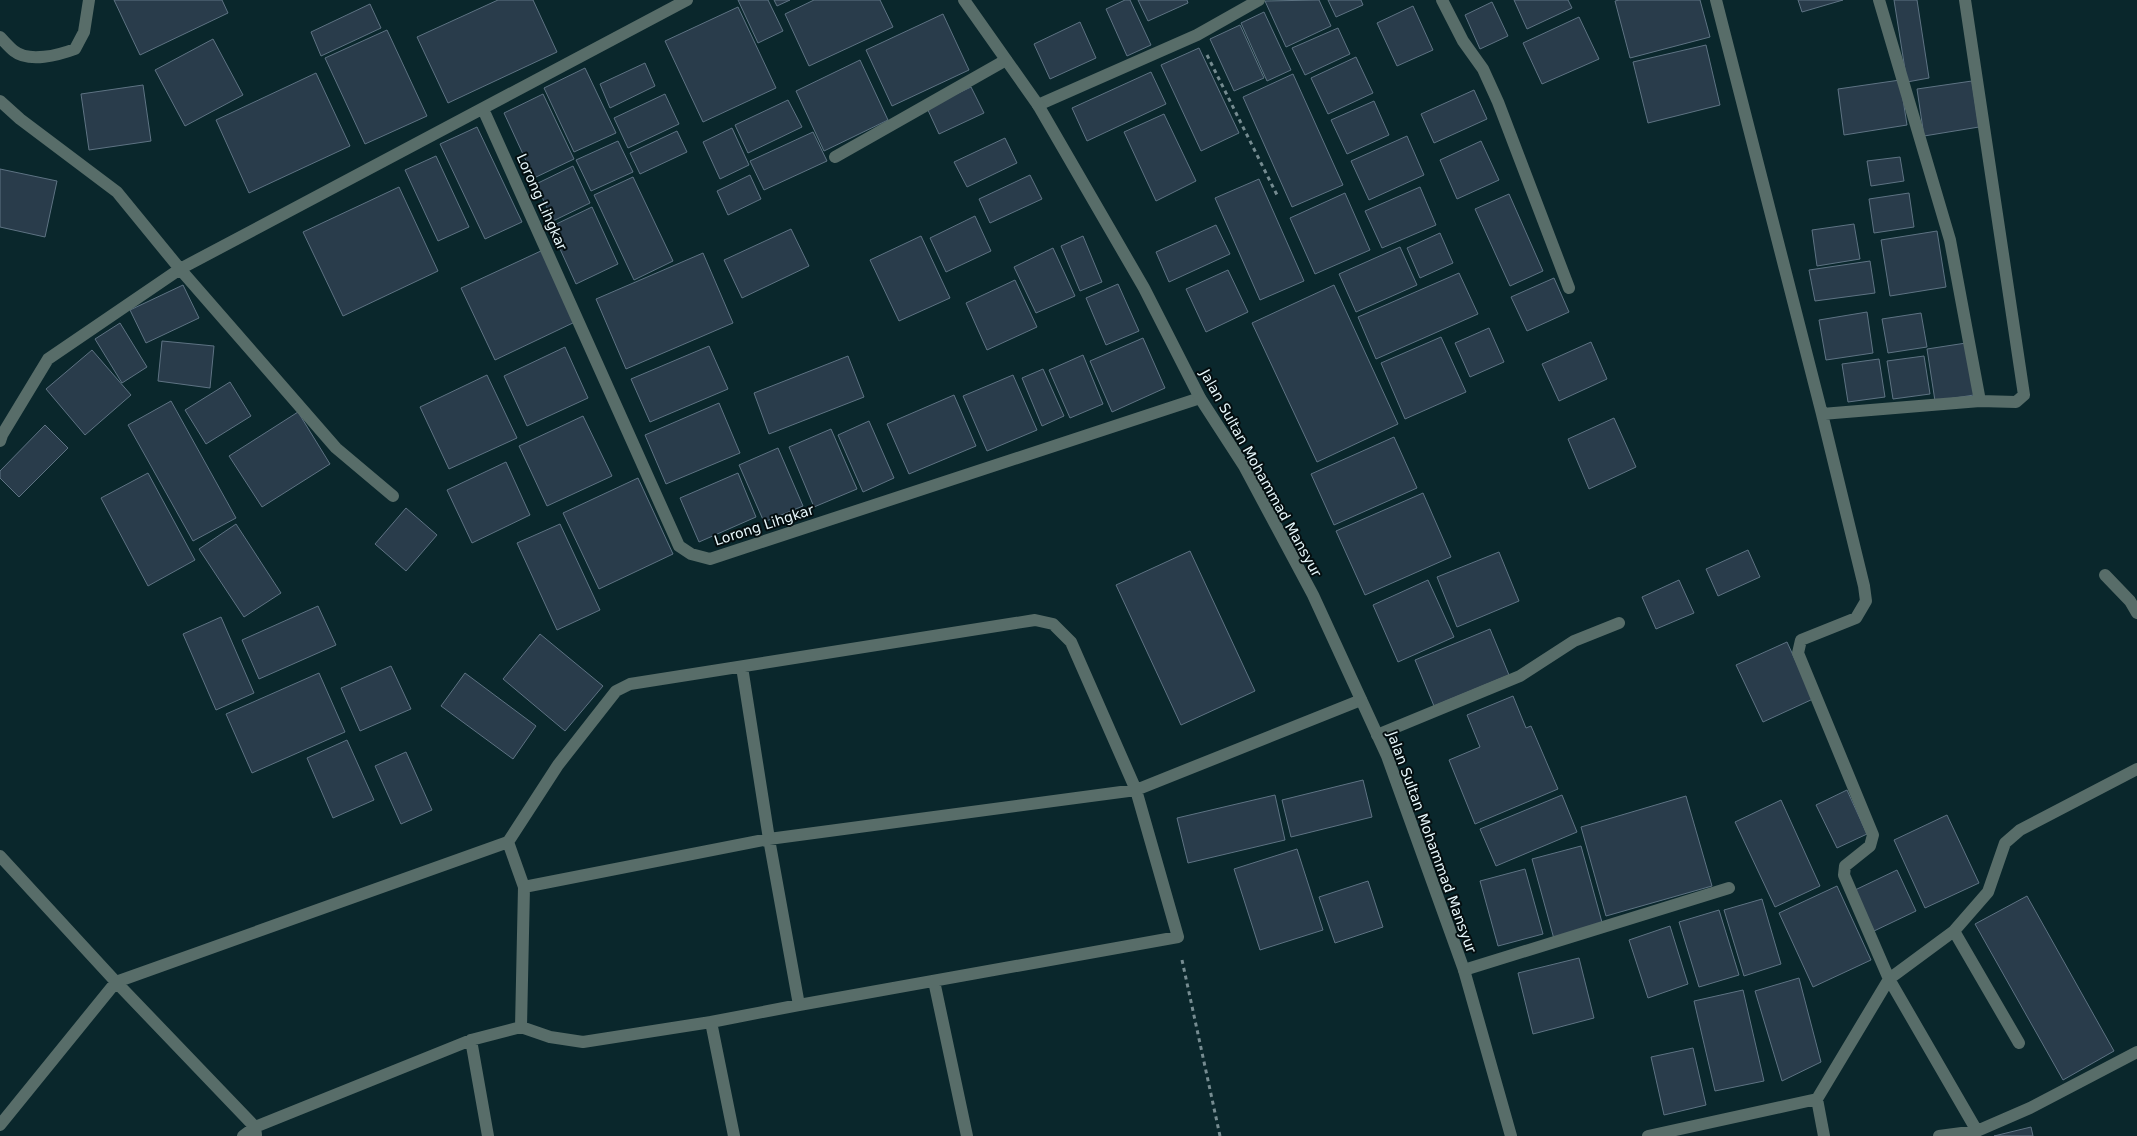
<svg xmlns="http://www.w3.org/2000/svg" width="2137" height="1136" font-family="'DejaVu Sans',sans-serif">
  <rect width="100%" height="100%" fill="#0a272c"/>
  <path fill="#293c4b" stroke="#5e7383" d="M114 0H222L228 13 140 55Z
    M498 0H533L557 52 448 103 417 37Z
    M738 0H768L783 31 758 43Z
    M774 0H790L777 6Z
    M814 0H880L893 27 809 66 785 14Z
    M1125 0H1130L1151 45 1127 56 1106 9Z
    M1138 0H1187L1188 3 1148 21Z
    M1319 0 1331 26 1286 47 1265 1Z
    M1328 0H1361L1363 5 1336 17Z
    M1514 0H1568L1572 8 1527 29Z
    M1619 0H1700L1710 37 1630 58 1615 1Z
    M1798 0H1843L1802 12Z
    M1894 0H1917L1929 78 1907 82Z
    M1492 2 1508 36 1480 49 1465 15Z
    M370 4 381 28 321 56 311 32Z
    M1413 6 1433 50 1397 66 1377 23Z
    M738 7 776 88 703 122 665 41Z
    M1264 12 1291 70 1267 81 1241 23Z
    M943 14 969 70 892 106 866 50Z
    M1579 17 1599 59 1542 84 1523 43Z
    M1080 22 1096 58 1050 79 1034 44Z
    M1240 25 1264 78 1234 91 1210 39Z
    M1338 28 1350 54 1305 75 1292 48Z
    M387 30 427 116 365 144 325 58Z
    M213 39 243 95 185 126 155 70Z
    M1706 45 1720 105 1648 123 1633 62Z
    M1199 48 1239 133 1201 151 1161 65Z
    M1356 57 1373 93 1328 114 1311 78Z
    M860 60 888 120 824 151 796 91Z
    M645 63 655 86 610 108 600 84Z
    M585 68 616 133 574 152 544 88Z
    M1151 72 1166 104 1087 141 1072 108Z
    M316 73 350 146 249 193 216 120Z
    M1293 74 1343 185 1292 207 1243 97Z
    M1900 80 1907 125 1844 135 1838 89Z
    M1972 81 1979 127 1924 136 1917 89Z
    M143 85 151 141 89 150 81 94Z
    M971 87 984 113 939 134 927 108Z
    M1474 90 1487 119 1434 143 1421 114Z
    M543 94 574 159 534 178 504 113Z
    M665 94 679 124 628 148 614 118Z
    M788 100 802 127 748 153 735 125Z
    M1374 101 1389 135 1347 154 1331 120Z
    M1164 114 1196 181 1156 201 1124 132Z
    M477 127 522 222 485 239 440 144Z
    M732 128 749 165 720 179 703 142Z
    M677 131 687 152 640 174 630 153Z
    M813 132 827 161 764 190 750 161Z
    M1407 136 1424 175 1369 200 1351 161Z
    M1005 138 1017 163 967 187 954 162Z
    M618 141 633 172 591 191 576 160Z
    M1481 141 1499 180 1457 199 1440 160Z
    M436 156 469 227 438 241 405 170Z
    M1900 157 1904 181 1871 186 1867 161Z
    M573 166 590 203 553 221 536 184Z
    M0 169 57 181 45 237 0 227Z
    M750 175 761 199 728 215 717 191Z
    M1030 175 1042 199 990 223 979 199Z
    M633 177 673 261 634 280 594 195Z
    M1259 179 1304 281 1260 300 1215 198Z
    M399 187 438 271 343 316 303 232Z
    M1420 187 1436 225 1382 248 1365 211Z
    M1345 193 1370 250 1315 274 1290 218Z
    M1909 193 1914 227 1874 233 1869 199Z
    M1509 194 1543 271 1510 286 1475 209Z
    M592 207 618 264 576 284 550 227Z
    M975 216 991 251 946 272 930 238Z
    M1854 224 1860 259 1817 266 1812 230Z
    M1216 225 1230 254 1169 282 1156 252Z
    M791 229 809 266 742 298 724 260Z
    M1937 231 1946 287 1890 296 1881 240Z
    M1440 233 1453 263 1420 278 1407 248Z
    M921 236 950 298 899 321 870 260Z
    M1083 236 1102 282 1080 291 1061 246Z
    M1400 247 1417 285 1356 312 1339 274Z
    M1053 248 1075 296 1036 313 1014 267Z
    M543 250 577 321 495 360 461 288Z
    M703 253 733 323 626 369 596 299Z
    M1870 261 1875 293 1815 301 1809 270Z
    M1228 270 1248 312 1206 332 1186 289Z
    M1459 273 1478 314 1376 359 1358 317Z
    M1554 278 1569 312 1527 331 1511 297Z
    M1015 280 1037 327 987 350 966 303Z
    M1118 284 1139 331 1106 345 1086 298Z
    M183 285 199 318 146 343 130 310Z
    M1334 285 1398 424 1317 462 1252 323Z
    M1867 312 1873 353 1826 360 1819 320Z
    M1921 313 1927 347 1888 353 1882 319Z
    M120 323 147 367 122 383 95 339Z
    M1489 328 1504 362 1470 377 1455 343Z
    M1441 337 1466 392 1405 419 1381 363Z
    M1143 338 1165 388 1112 412 1090 361Z
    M162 341 214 346 210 388 158 381Z
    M1591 342 1607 379 1559 401 1542 364Z
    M1966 343 1974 395 1935 401 1927 349Z
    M709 346 728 389 650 422 631 379Z
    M565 347 588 398 527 426 504 376Z
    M92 350 131 395 85 435 46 389Z
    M1083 355 1103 404 1070 418 1049 370Z
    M848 356 864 397 769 434 754 393Z
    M1924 356 1930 394 1893 399 1887 361Z
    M1879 359 1885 397 1848 402 1842 364Z
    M1043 369 1064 416 1042 426 1022 378Z
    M487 375 517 438 449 469 420 407Z
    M1013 375 1037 430 987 451 963 396Z
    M230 382 251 416 206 444 185 410Z
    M954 395 976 446 909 474 887 424Z
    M171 401 236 518 193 541 128 425Z
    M719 403 740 453 666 484 645 435Z
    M298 412 330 464 262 507 229 456Z
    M583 416 612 476 547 506 519 446Z
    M1614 418 1636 467 1589 489 1568 439Z
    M869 421 894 478 863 492 838 435Z
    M45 425 68 448 19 497 0 478V471Z
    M831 429 857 489 814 507 789 447Z
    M1394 437 1417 488 1334 525 1311 474Z
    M778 448 803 506 764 522 739 465Z
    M506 462 530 515 472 543 447 490Z
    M148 473 195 560 148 586 101 498Z
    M738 473 756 517 699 542 680 498Z
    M638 478 673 554 599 589 563 513Z
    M1423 493 1451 557 1365 595 1336 531Z
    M406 508 437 535 406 571 375 544Z
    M236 524 281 593 244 617 199 549Z
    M560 524 600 610 557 630 517 543Z
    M1748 550 1760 577 1718 596 1706 569Z
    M1190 551 1255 691 1181 725 1116 585Z
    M1499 552 1519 601 1457 627 1437 577Z
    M1428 580 1454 637 1398 662 1373 605Z
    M1679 580 1694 613 1656 629 1642 597Z
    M318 606 336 645 259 679 242 640Z
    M221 617 254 693 216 710 183 634Z
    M1490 629 1509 675 1434 706 1415 660Z
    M540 634 603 686 565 731 503 679Z
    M1787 642 1813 699 1763 722 1736 665Z
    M391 666 411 709 360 731 341 688Z
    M319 673 345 732 252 773 226 714Z
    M465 673 536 726 513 759 441 706Z
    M1513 696 1526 728 1531 726 1558 789 1475 824 1449 760 1480 747 1467 715Z
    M347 740 374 800 333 818 307 758Z
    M406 752 432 810 401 824 375 766Z
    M1363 780 1372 817 1291 837 1282 800Z
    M1847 790 1867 834 1837 848 1816 805Z
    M1275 795 1285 840 1188 863 1177 818Z
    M1562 795 1577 832 1496 866 1480 829Z
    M1686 796 1712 886 1606 916 1581 827Z
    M1781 800 1820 886 1775 907 1735 822Z
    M1947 815 1979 883 1925 908 1894 840Z
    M1581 846 1603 926 1554 939 1532 859Z
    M1297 849 1323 930 1260 950 1234 869Z
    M1525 869 1543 934 1498 946 1480 881Z
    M1897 870 1916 911 1874 931 1855 890Z
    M1368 881 1383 927 1335 943 1319 897Z
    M1837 886 1871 960 1813 987 1779 913Z
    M2027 896 2114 1051 2063 1080 1975 924Z
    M1762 899 1781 964 1744 976 1724 910Z
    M1719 910 1739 975 1699 987 1679 922Z
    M1670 926 1688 984 1648 998 1629 940Z
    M1579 958 1594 1018 1533 1034 1518 973Z
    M1799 978 1821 1062 1782 1081 1755 991Z
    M1743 990 1764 1081 1715 1091 1694 1001Z
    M1693 1048 1706 1105 1664 1115 1651 1057Z
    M2031 1127 2033 1136H1994Z"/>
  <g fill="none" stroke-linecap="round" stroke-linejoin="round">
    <path stroke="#768c91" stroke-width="3" stroke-dasharray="4 4" stroke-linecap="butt" d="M1207 55 1278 197
      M1182 960 1220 1136"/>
    <path stroke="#586d69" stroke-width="12" d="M1442 0 1463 41 1483 69 1498 102 1569 288
      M1716 0 1822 414
      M1879 0 1950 240 1980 401 1822 414 1864 586 1866 601 1856 618 1801 640 1798 653 1873 835 1870 846 1845 866 1844 875 1889 979 1977 1131
      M1965 0 2024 395 2016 402 1980 401
      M0 37C4 41 9 47 14 51 29 63 59 55 75 49L84 32 89 0
      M0 101 20 119 117 192 180 269 48 359 2 435 0 441
      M1038 105 1197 35 1259 0
      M483 109 679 546 691 554 710 559 1200 398
      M835 157 1006 60
      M393 496 336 448 180 269 687 0
      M2105 575 2130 601 2137 613
      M742 667 769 839 799 1005
      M1377 735 1520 676 1574 641 1619 623
      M508 842 524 887 521 1027
      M0 856 116 982 255 1127 256 1135
      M524 887 769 839 1136 790 1361 700
      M1954 931 1988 892 2005 843 2020 830 2137 769
      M1464 970 1729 888
      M934 981 967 1136
      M711 1022 734 1136
      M471 1040 488 1136
      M1817 1099 1824 1136
      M0 1125 116 982 508 842 558 765 616 691 630 684 1035 620 1053 624 1071 642 1136 790 1178 937 799 1005 711 1022 583 1042 550 1037 521 1027 471 1040 255 1127 243 1136
      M1648 1136 1817 1099 1889 979 1954 931 2019 1043
      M1939 1136 1977 1131 2030 1108 2137 1052"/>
    <path stroke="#586d69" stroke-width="12" d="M964 0 1038 105 1144 288 1200 398 1244 466 1313 595 1387 756 1464 970 1511 1136"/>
  </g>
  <g text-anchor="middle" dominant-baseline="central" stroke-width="4" stroke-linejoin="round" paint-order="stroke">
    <g font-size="14" fill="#e8f8fc" stroke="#040e10">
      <text transform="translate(542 202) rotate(66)">Lorong Lihgkar</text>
      <text transform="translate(1261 473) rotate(61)">Jalan Sultan Mohammad Mansyur</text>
      <text transform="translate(764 525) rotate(-18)">Lorong Lihgkar</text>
      <text transform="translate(1432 842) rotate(70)">Jalan Sultan Mohammad Mansyur</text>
    </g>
  </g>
</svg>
